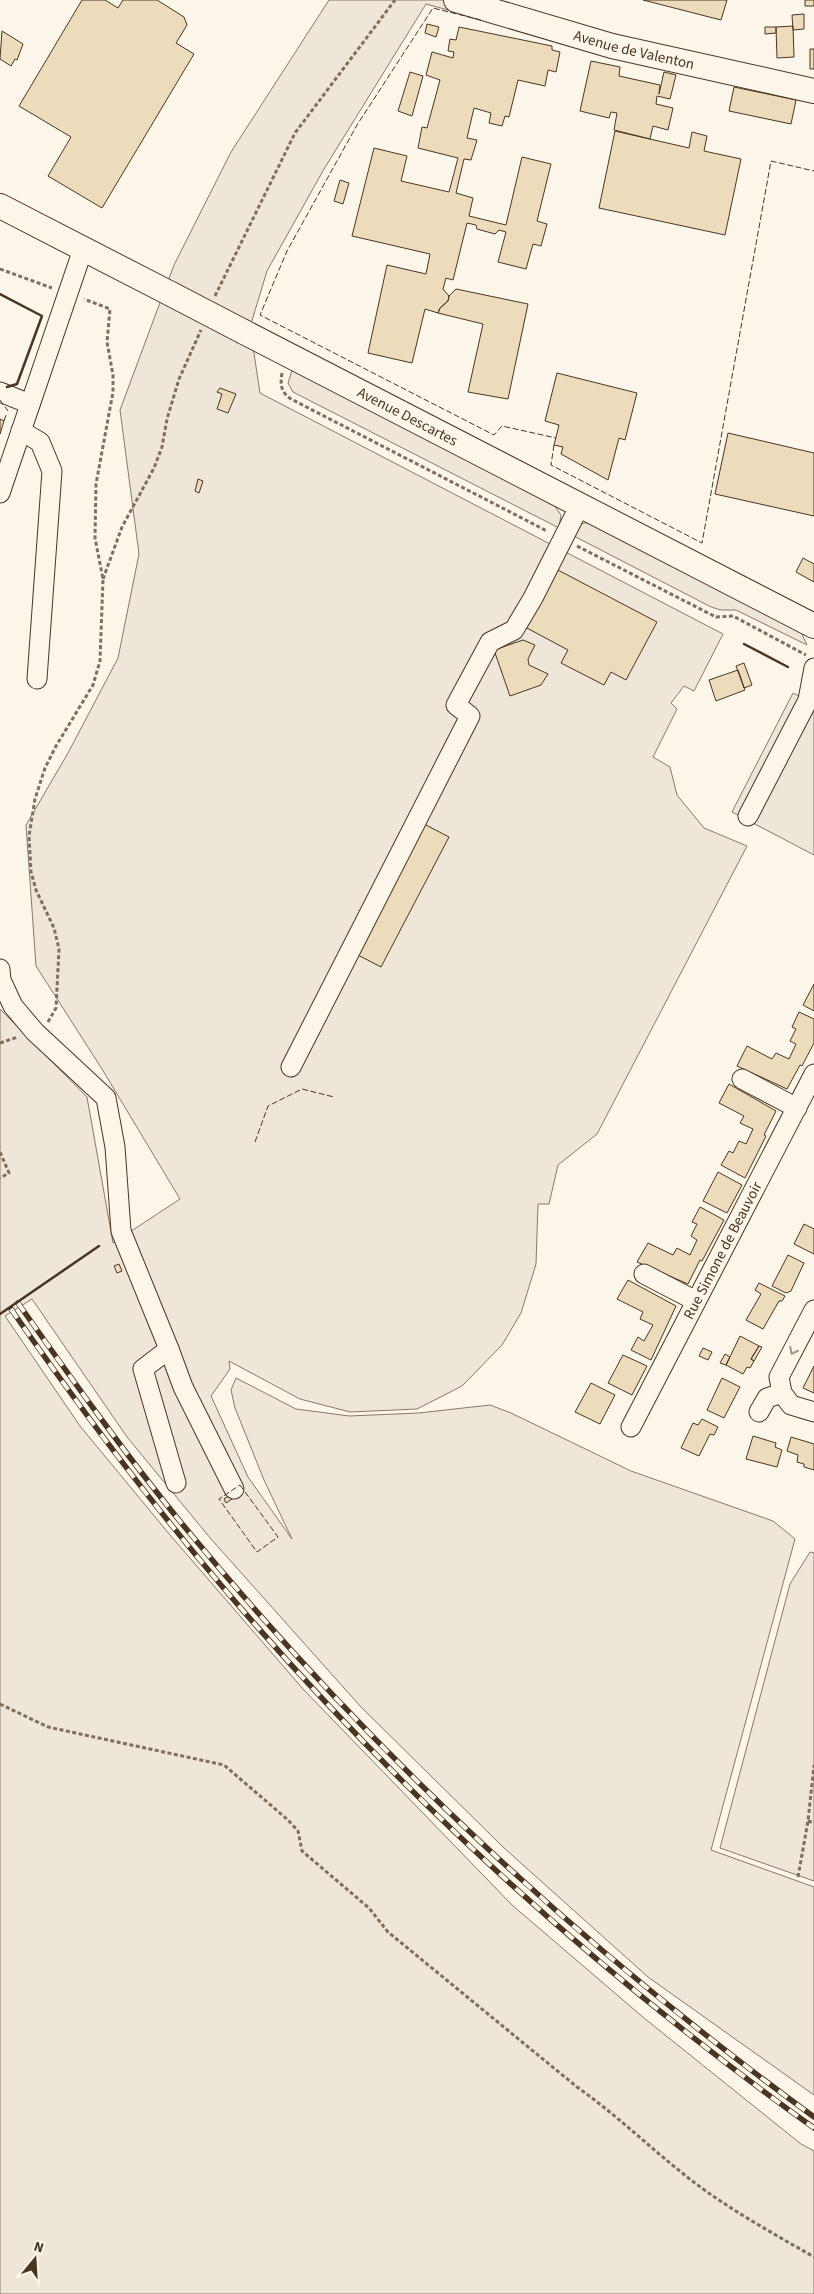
<svg xmlns="http://www.w3.org/2000/svg" width="814" height="2294" font-family="'Source Sans 3',sans-serif">
  <rect width="100%" height="100%" fill="#fbf6e9"/>
  <path fill="#ede6d9" stroke="#887966" d="M329 0H458L448 10 426 4 324 169 267 271 250 327 260 393 723 634 694 691 684 686 671 703 677 709 653 757 670 767 677 795 704 828 747 846 597 1134 558 1165 549 1204H538L536 1264 521 1313 502 1345 462 1386 417 1409 350 1412 300 1399 229 1361 230 1369 211 1396 248 1477 292 1539 264 1480 235 1408 231 1390 236 1378 296 1409 349 1416 419 1413 490 1405 511 1413 631 1471 773 1521 795 1539 711 1850 814 1887V2095L648 1977 503 1847 361 1707 211 1539 127 1437 32 1299 5 1316 80 1426 170 1535 303 1689 512 1905 644 2018 801 2144 814 2151V2294H0V1009L87 1097 113 1243 180 1199 102 1069 36 966 26 825 68 753 118 658 139 554 120 410 174 265 231 152Z
    M293 367 554 505 561 515 559 528 293 392 288 383Z
    M589 522 800 630 807 645 736 610H721L711 607 570 534 581 524Z
    M810 1552 814 1553V1881L720 1848 790 1584Z"/>
  <path fill="#ede7d9" stroke="#887966" d="M793 693 814 704V855L732 812Z"/>
  <path fill="#ecdcbc" stroke="#4a3520" d="M82 0H105L118 8 123 0H157L184 17 187 25 176 43 194 54 102 208 48 176 71 137 19 106Z
    M643 0H727L721 20Z
    M805 0H814V6H805Z
    M804 14V29L793 30 792 15Z
    M427 24 439 27 436 37 425 33Z
    M793 26 794 57 777 58 776 27Z
    M459 27 552 46V50L560 52 556 72 548 70 545 86 518 80 509 117 505 116 502 126 489 123 491 113 474 108 467 138 477 140 471 160 464 159 456 193 473 198 469 216 506 225 522 157 551 164 537 221 547 224 541 246 533 244 526 269 498 262 506 232 499 230 495 234 477 229 476 225 467 223 453 280 446 278 443 289 449 296 448 301 440 308 438 313 425 309 412 363 368 353 387 265 426 274 430 254 352 236 374 148 407 156 401 181 449 192 458 158 418 148 422 127 427 128 440 80 426 75 432 52 453 58 454 52 448 51 450 39 456 40Z
    M765 27H776V33L765 34Z
    M2 31 23 44 17 60 15 59 11 66 0 59Z
    M810 49H814V69H810Z
    M591 61 620 67 619 76 660 85 659 94 664 72 676 75 670 99 657 96 656 104 673 108 668 130 653 126 650 139 614 130 617 113 611 112 609 118 580 111Z
    M410 72 423 76 412 116 398 111Z
    M734 87 796 100 791 124 729 111Z
    M615 131 689 148 692 132 707 136 704 151 741 159 725 235 599 208Z
    M340 180 349 183 343 204 334 201Z
    M456 289 528 304 508 399 468 392 483 324 438 313 440 308 448 301 449 296Z
    M557 373 637 393 625 440 619 438 608 480 561 454 563 447 554 445 559 425 545 421Z
    M220 388 236 394 228 413 217 409 222 394 217 392Z
    M0 419 4 421 0 434Z
    M728 433 814 453V516L715 494Z
    M198 479 203 481 199 493 195 491Z
    M803 558 814 564V582L796 572Z
    M556 569 657 622 626 680 611 672 604 685 561 663 568 650 525 627Z
    M523 640 535 645 528 659 529 665 548 674 541 685 510 696 494 650Z
    M744 663 752 685 744 688 736 666Z
    M738 670 745 690 716 701 709 680Z
    M424 824 449 837 381 967 354 953Z
    M814 984V1011L803 1005Z
    M799 1012 814 1019V1043L802 1066 800 1065 787 1089 737 1066 747 1046 772 1059 776 1053 789 1059 796 1044 790 1041 796 1029 792 1027Z
    M729 1084 776 1111 764 1135 766 1136 745 1178 721 1165 729 1151 733 1153 739 1141 746 1144 753 1129 740 1123 744 1116 719 1103Z
    M718 1172 742 1185 727 1213 703 1201Z
    M700 1207 724 1220 702 1261 700 1260 688 1284 637 1262 648 1243 673 1255 677 1248 690 1255 697 1240 691 1236 697 1224 692 1222Z
    M804 1224 814 1229V1254L794 1244Z
    M788 1255 804 1263 791 1291 786 1293 772 1286Z
    M119 1264 122 1271 117 1273 114 1266Z
    M628 1280 676 1306 651 1360 631 1350 638 1337 644 1341 653 1325 640 1319 643 1312 617 1299Z
    M759 1283 785 1296 782 1301H779L763 1329 746 1320 761 1294 755 1290Z
    M740 1336 759 1346 751 1359 754 1361 750 1368 747 1367 743 1374 726 1365Z
    M759 1346 762 1347 754 1361 751 1359Z
    M703 1348 712 1352 708 1360 699 1356Z
    M725 1354 730 1357 726 1365 720 1363Z
    M623 1355 647 1366 632 1395 608 1383Z
    M814 1366V1393L803 1388Z
    M722 1378 740 1387 724 1418 707 1410Z
    M591 1383 615 1395 600 1424 575 1412Z
    M702 1419 718 1427 714 1435 710 1434 699 1456 681 1448 693 1423 698 1425Z
    M753 1436 776 1443 775 1447 782 1450 777 1467 746 1459Z
    M791 1437 814 1444V1470L804 1467V1464L797 1462 798 1455 787 1451Z
    M230 1495 232 1499 226 1503 224 1499Z"/>
  <g fill="none" stroke-linecap="round" stroke-linejoin="round">
    <defs>
      <g id="minor">
        <path d="M0 392 30 404"/>
        <path d="M21 431 40 442 52 471 37 679"/>
        <path d="M0 493 83 249"/>
        <path d="M748 816 808 700 814 668"/>
        <path d="M0 969 1 980 13 1006 35 1032 106 1098 115 1147 121 1231 169 1349 143 1369 176 1483"/>
        <path d="M291 1067 470 716 456 705 490 642 514 630 533 598 580 505"/>
        <path d="M742 1079 797 1108"/>
        <path d="M644 1274 696 1301"/>
        <path d="M814 1310 779 1377 782 1393 791 1405 814 1412"/>
        <path d="M169 1349 183 1387 234 1489"/>
        <path d="M759 1412 767 1398 782 1393"/>
        <path id="s1" d="M631 1427 814 1074"/>
      </g>
      <g id="major">
        <path id="s2" d="M456 0 612 46 814 91"/>
        <path d="M0 206 171 294"/>
        <path id="s3" d="M244 332 814 626"/>
      </g>
    </defs>
    <use href="#minor" stroke="#4a3520" stroke-width="21"/>
    <use href="#major" stroke="#4a3520" stroke-width="26"/>
    <path stroke="#7f6f5c" stroke-width="3" stroke-dasharray="4 2.5" stroke-linecap="butt" d="M0 269 52 288
      M215 296 295 133 395 0
      M282 373C280 385 281 392 291 399L547 531
      M577 546 716 617 733 616 806 655
      M103 579 122 527 154 468 162 447 167 419 179 379 201 330
      M48 1022 56 1008 59 949 54 928 36 890 31 872 29 836 35 799 45 768 56 746 93 685 100 661 103 579 95 538 96 484 113 392V375L107 342 110 309 84 299
      M0 1043 18 1037
      M0 1152 9 1173 0 1178
      M0 1704 48 1727 224 1765 288 1820 298 1831 302 1851 369 1908 388 1932 577 2087C614 2113 646 2144 681 2172 721 2205 769 2231 814 2257
      M808 1821 814 1823
      M798 1877 808 1821 814 1765"/>
    <use href="#minor" stroke="#fbf6e9" stroke-width="19"/>
    <use href="#major" stroke="#fbf6e9" stroke-width="24"/>
    <defs>
      <path id="rail" d="M18 1303C71 1378 125 1454 183 1525 371 1753 576 1943 814 2117
        M11 1309C77 1404 146 1497 221 1585 395 1790 596 1972 814 2128"/>
    </defs>
    <use href="#rail" stroke="#4a3520" stroke-width="5.5"/>
    <use href="#rail" stroke="#fbf6e9" stroke-width="4" stroke-dasharray="11" stroke-linecap="butt"/>
    <defs>
      <path id="major-bridge" d="M171 294 244 332"/>
    </defs>
    <use href="#major-bridge" stroke="#4a3520" stroke-width="26" stroke-linecap="butt"/>
    <use href="#major-bridge" stroke="#fbf6e9" stroke-width="24"/>
    <path stroke="#4a3520" stroke-width="1" stroke-dasharray="6 2.5" stroke-linecap="butt" d="M481 20 433 8 357 125 287 251 260 315 494 435 502 426 556 438
      M0 400 8 411
      M4 421 6 415
      M554 445 551 465 702 543 771 161 814 171
      M255 1142 268 1106 302 1089 334 1097
      M240 1485 278 1537 257 1552 219 1499Z"/>
    <path stroke="#4a3520" stroke-width="2.5" d="M0 294 42 316 17 384 7 387
      M744 644 788 667
      M0 1314 99 1246"/>
  </g>
  <defs><path id="oneway-chevron" d="M-2-3.5L2.5 0L-2 3.5" fill="none" stroke-width="1.6" stroke-linecap="round" stroke-linejoin="round" transform="scale(1.25)"/></defs>
  <use stroke="#a29684" href="#oneway-chevron" transform="translate(793 1351) rotate(117)"/>
  <g text-anchor="middle" dominant-baseline="central" stroke-width="4" stroke-linejoin="round" paint-order="stroke">
    <g font-size="15" fill="#4a3520" stroke="#fbf6e9">
      <text stroke="none"><textPath href="#s2" startOffset="185">Avenue de Valenton</textPath></text>
      <text stroke="none"><textPath href="#s3" startOffset="184">Avenue Descartes</textPath></text>
      <text stroke="none"><textPath href="#s1" startOffset="199">Rue Simone de Beauvoir</textPath></text>
    </g>
  </g>
  <g transform="translate(35 2259) rotate(18)" stroke="#fbf6e9" stroke-width="4" paint-order="stroke">
  <path d="M0-4L9 19L0 12L-9 19Z" fill="#4a3520"/>
  <text y="-8" font-size="14" font-weight="bold" text-anchor="middle" fill="#4a3520">N</text>
  </g>
</svg>
